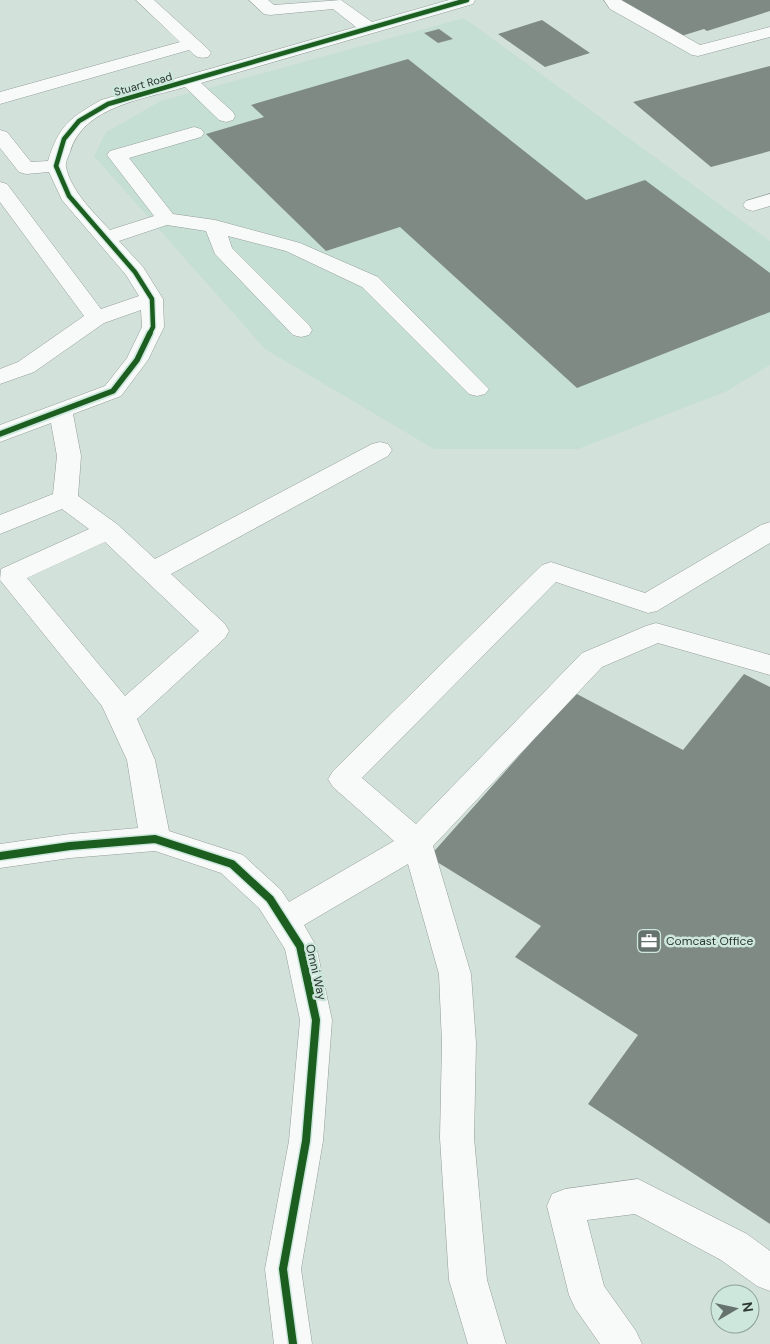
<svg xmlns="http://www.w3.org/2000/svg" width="770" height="1344" font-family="'DM Sans',sans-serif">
  <rect width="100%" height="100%" fill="#d3e1db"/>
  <path fill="#c5dfd4" d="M464 18 770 241V365L727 391 578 449H434L265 349 94 156 106 132 161 101Z"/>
  <path fill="#7f8a85" d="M621 0H770V11L707 31 704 29 678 37Z
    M542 20 590 53 545 67 498 34Z
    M439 29 453 39 438 43 424 33Z
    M408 59 586 200 645 180 770 273V312L577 388 400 227 326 251 206 134 264 117 251 105Z
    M770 66V151L711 167 633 102Z
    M744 674 770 687V1224L588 1104 638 1035 515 957 541 926 429 857 575 693 683 750Z"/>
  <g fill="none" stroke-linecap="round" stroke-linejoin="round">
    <defs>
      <path id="minor" d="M136 0H154L208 49 211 53 208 57C199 59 196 57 189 50L0 104V92L180 42Z
        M249 0H268L274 5 341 0 372 22 449 0H475L473 4 201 83 233 112 235 116 233 120 226 122 219 120 185 87C145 99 83 106 70 152 68 157 65 163 66 167 71 191 94 213 110 230L154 216 107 155 110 151 194 127 201 129 204 133 201 137 129 158 173 214 215 220 300 243 378 277 489 389 485 394 477 396 469 394 362 287 286 251 228 236 232 248 309 325 312 330 309 335 301 337 293 335 215 254 206 231 167 225 119 241 143 267 163 299 164 327 148 360 121 396 73 414 81 456 78 496 117 524 155 559 372 444 380 442 388 444 392 450 388 456 171 574 225 624 229 631 225 638 137 719 155 760 169 831 243 855 281 890 289 902 394 841 333 787 328 779 333 771 542 565 551 562 645 593 761 525 770 522V543L657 611 648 613 556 582 362 778 416 824 582 653 646 626 656 623 770 655V675L658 643 602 667 433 846 471 974 476 1043 474 1138 487 1280 506 1344H468L449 1280 440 1138 442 1043 439 974 408 864 304 925 316 946 332 1020 323 1141 301 1269 312 1344H274L265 1269 289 1141 300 1020 285 949 259 908 221 873 155 851 70 858 0 868V844L70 834 138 828 127 760 102 706 0 580 1 569 89 529 62 509 0 534V515L53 494 57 456 51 423 0 442V425L105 386 127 358 142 327 141 310 104 323 34 372 0 384V369L18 362 84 316 0 202V182L7 184 101 309 139 296 126 275 62 200 49 172 26 174 19 172 0 148V130L7 132 31 162 48 161C59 125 70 118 101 100L356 27 333 9 270 15 264 14ZM105 542 199 631 125 696 27 578Z
        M604 0H621L700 45 770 27V37L698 56 692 55 610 9Z
        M770 194V206L753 211 746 209 743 205 746 201Z
        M638 1179 747 1234 770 1251V1291L757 1286 721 1260 635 1214 587 1220 604 1286 636 1331 642 1344H600L575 1308 569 1295 547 1206 552 1194 565 1189Z"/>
    </defs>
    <use href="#minor" stroke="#939d99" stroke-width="1"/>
    <use href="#minor" fill="#f8fafa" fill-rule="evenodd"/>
    <defs>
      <path id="cycleway-far2" d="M149 335 153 327 152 299 135 272 69 196 56 166 64 139 79 121 108 104 467 0"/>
      <path id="cycleway-far1" d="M0 434 113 391 137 360 150 333"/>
      <path id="cycleway" d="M0 856 70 846 155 839 232 864 270 899 300 946 316 1020 306 1141 283 1269 293 1344"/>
    </defs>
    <use href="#cycleway-far2" stroke="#cde7dc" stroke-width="7"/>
    <use href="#cycleway-far1" stroke="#cde7dc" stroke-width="9"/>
    <use href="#cycleway" stroke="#cde7dc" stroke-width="11"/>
    <use href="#cycleway-far2" stroke="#1b5e20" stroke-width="4.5"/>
    <use href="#cycleway-far1" stroke="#1b5e20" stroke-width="5.5"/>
    <use href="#cycleway" stroke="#1b5e20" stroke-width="8"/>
  </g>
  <defs>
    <symbol id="office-square" viewBox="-11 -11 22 22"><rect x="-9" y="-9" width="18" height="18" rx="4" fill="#66726e" stroke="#cde7dc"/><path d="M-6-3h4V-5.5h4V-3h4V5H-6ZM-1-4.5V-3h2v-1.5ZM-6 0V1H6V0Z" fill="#fff"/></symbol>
  </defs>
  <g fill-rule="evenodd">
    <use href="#office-square" x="635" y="927" width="28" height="28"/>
  </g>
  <g text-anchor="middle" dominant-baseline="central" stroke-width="5" stroke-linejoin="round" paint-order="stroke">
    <g font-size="11" fill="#2c3733" stroke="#cde7dc">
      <text transform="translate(143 84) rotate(-16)">Stuart Road</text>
    </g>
    <g font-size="12" fill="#2c3733" stroke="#cde7dc" text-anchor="start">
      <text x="666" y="941">Comcast Office</text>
    </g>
    <g font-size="12" fill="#2c3733" stroke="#cde7dc">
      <text transform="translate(316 972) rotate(77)">Omni Way</text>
    </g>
  </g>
  <g transform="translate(735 1309) rotate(81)"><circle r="24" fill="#cde7dc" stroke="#8da198"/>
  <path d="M0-4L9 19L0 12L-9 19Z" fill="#66726e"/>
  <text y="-8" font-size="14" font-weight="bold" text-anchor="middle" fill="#2c3733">N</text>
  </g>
</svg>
